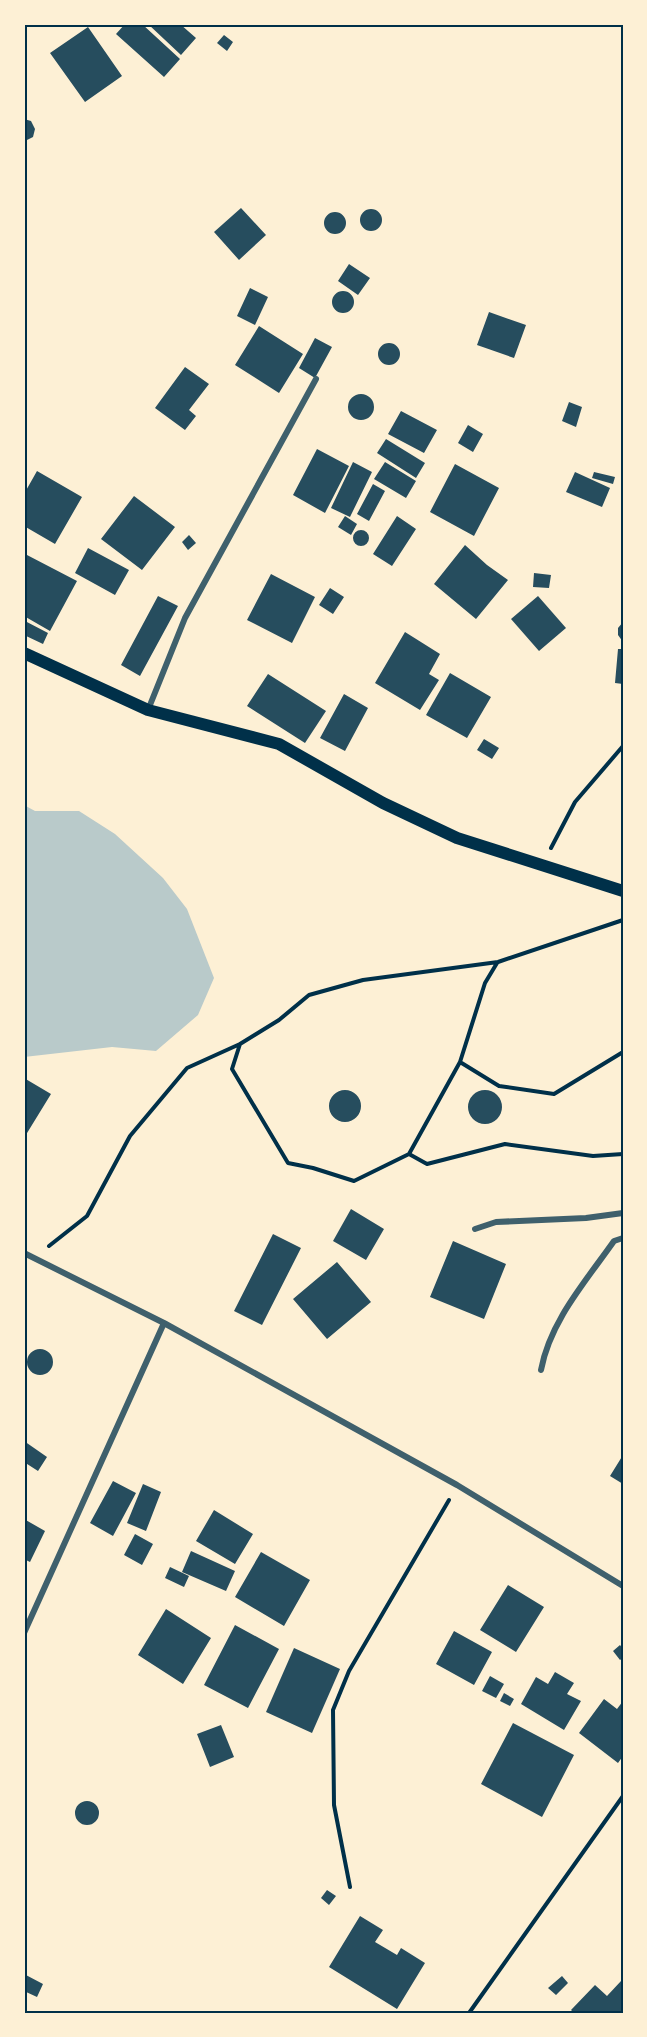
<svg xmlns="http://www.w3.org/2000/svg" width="647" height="2037" font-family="Signika,sans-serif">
  <rect width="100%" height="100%" fill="#fdf0d5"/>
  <path fill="#b9caca" d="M24 805 35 811H79L115 834 163 878 187 909 214 978 198 1015 156 1051 112 1047 24 1057Z"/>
  <path fill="#264d5e" d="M125 24H142L180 59 164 77 116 34Z
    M148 24H180L196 38 181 55Z
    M88 27 122 76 85 102 50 53Z
    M224 35 233 42 227 51 217 43Z
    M24 119 31 121 35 129 33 137 25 141Z
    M241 208 266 235 239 260 214 232Z
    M360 220a11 11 0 1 1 22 0a11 11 0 1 1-22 0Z
    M324 223a11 11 0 1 1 22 0a11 11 0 1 1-22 0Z
    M349 264 370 278 358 295 338 281Z
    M250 288 268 297 255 325 237 316Z
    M332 302a11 11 0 1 1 22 0a11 11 0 1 1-22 0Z
    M489 312 526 325 514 358 477 345Z
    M259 326 303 354 279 393 235 365Z
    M315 338 332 347 315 378 299 368Z
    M378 354a11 11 0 1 1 22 0a11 11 0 1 1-22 0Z
    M185 367 209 384 189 410 196 416 185 430 155 408Z
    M348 407a13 13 0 1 1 26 0a13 13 0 1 1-26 0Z
    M569 402 582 407 576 427 562 421Z
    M401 411 437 430 424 453 388 434Z
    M468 425 483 434 473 452 458 443Z
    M386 439 425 463 416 478 377 453Z
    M317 449 349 466 325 513 293 495Z
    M353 462 372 472 350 517 331 508Z
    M385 462 416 481 406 498 374 479Z
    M455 464 499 488 474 536 430 512Z
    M37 471 82 497 55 544 24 526V494Z
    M575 472 610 488 602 507 566 492Z
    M594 472 615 477 613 484 592 478Z
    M373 484 385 491 369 521 357 514Z
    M134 496 175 527 142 570 101 539Z
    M345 516 357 524 351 535 338 527Z
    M397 516 416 529 392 566 373 554Z
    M353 538a8 8 0 1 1 16 0a8 8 0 1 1-16 0Z
    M189 535 196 543 188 550 182 542Z
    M465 545 487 565 508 580 476 619 434 584Z
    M88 548 129 570 115 595 75 573Z
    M27 555 77 581 50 631 24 616V561Z
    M534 573 551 575 549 588 533 587Z
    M271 574 315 597 292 643 247 620Z
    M330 588 344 597 333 614 319 605Z
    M158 596 178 606 140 676 121 665Z
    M538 596 566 628 539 651 511 619Z
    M25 621 48 633 43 644 24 635Z
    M623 622V642L618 635V628Z
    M405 632 440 654 429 674 439 680 420 710 375 683Z
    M618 649H623V684L615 683Z
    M450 673 491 697 467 738 426 715Z
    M268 674 326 711 305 743 247 706Z
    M344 694 368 708 345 751 320 738Z
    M484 739 499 748 492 759 477 750Z
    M24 1078 51 1094 24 1138Z
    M329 1106a16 16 0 1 1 32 0a16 16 0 1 1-32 0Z
    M468 1107a17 17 0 1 1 34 0a17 17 0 1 1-34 0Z
    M351 1209 384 1229 366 1260 333 1241Z
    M273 1234 301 1248 262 1325 234 1311Z
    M453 1241 506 1264 484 1319 430 1297Z
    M337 1262 371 1302 327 1339 293 1299Z
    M27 1362a13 13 0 1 1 26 0a13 13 0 1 1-26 0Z
    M24 1441 47 1457 38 1471 24 1462Z
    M623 1455V1484L610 1476Z
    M113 1481 136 1493 113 1536 90 1523Z
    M143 1484 161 1492 146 1531 127 1523Z
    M214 1510 253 1534 235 1564 196 1541Z
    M24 1519 45 1531 30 1562 24 1559Z
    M135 1534 153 1544 142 1565 124 1555Z
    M191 1551 235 1571 226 1591 182 1572Z
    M261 1552 310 1580 284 1626 235 1597Z
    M170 1567 189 1576 184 1587 165 1578Z
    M508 1585 544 1607 516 1652 480 1630Z
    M166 1609 211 1638 183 1684 138 1655Z
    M235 1625 279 1649 248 1708 204 1685Z
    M454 1631 492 1652 474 1685 436 1664Z
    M620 1645 623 1649V1658L620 1660 613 1651Z
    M294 1648 340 1669 312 1733 266 1712Z
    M555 1672 574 1683 567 1694 581 1701 564 1730 521 1704 536 1677 548 1684Z
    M490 1676 504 1684 496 1698 482 1691Z
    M504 1693 514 1699 510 1706 500 1701Z
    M604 1699 617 1709 623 1701V1756L618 1763 579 1733Z
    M513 1723 574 1755 542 1817 481 1784Z
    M221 1725 234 1757 210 1767 197 1734Z
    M75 1813a12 12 0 1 1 24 0a12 12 0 1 1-24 0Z
    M327 1890 336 1896 329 1905 321 1898Z
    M360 1916 383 1930 375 1942 397 1955 401 1948 425 1963 397 2009 329 1967Z
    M24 1974 43 1984 37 1997 24 1991Z
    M562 1976 568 1983 556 1995 548 1988Z
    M621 1981 623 1984V2013H574L571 2010 595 1985 607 1996Z"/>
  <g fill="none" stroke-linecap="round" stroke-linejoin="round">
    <path stroke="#003049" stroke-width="4" d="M551 848 575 802 623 746
      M240 1044 232 1069 288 1163 313 1168 354 1181 409 1154 460 1062 485 983 497 963
      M460 1062 499 1086 554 1094 623 1052
      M409 1154 427 1164 505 1144 593 1156 623 1154
      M49 1246 87 1216 130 1136 187 1068 240 1044 279 1020 309 995 363 980 498 962 623 920
      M350 1887 334 1805 333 1710 349 1671 449 1500
      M469 2013 623 1796"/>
    <path stroke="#3f606c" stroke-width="6" d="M148 710 185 618 316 379
      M475 1229 496 1222 586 1218 623 1213
      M24 1253 164 1323 457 1485 623 1586
      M541 1370C550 1321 586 1281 614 1241L623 1238
      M24 1633 164 1323"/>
    <path stroke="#003049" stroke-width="12" d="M24 653 148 710 279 744 383 803 457 838 623 891"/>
  </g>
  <rect width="647" height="2037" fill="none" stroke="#fdf0d5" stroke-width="51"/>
  <rect x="26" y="26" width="596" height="1986" fill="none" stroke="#003049" stroke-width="2"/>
</svg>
